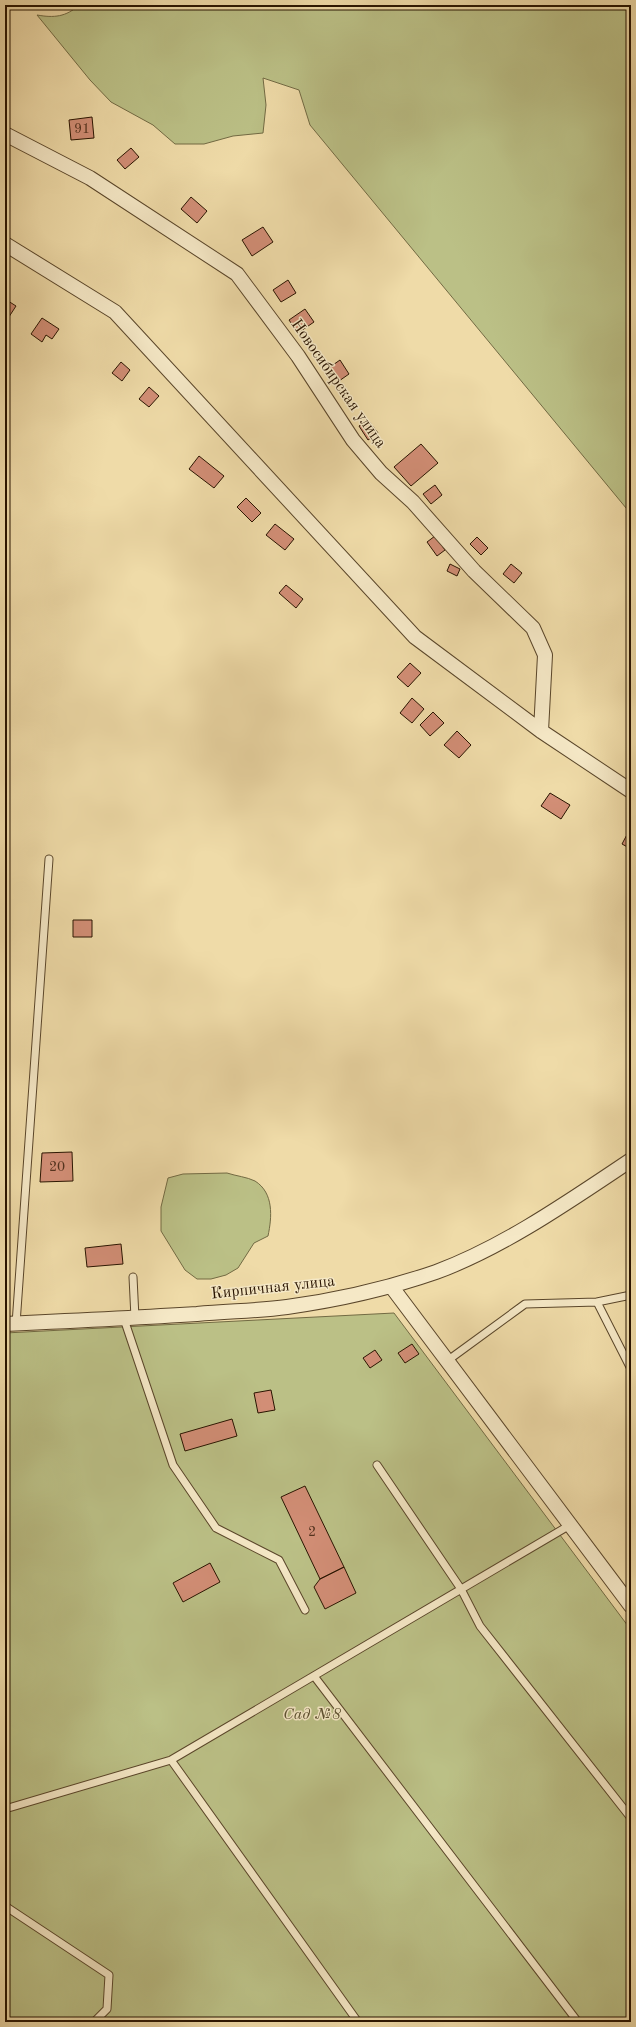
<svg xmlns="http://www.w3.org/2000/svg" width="636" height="2027" font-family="'Old Standard TT',serif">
  <rect width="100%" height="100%" fill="#efdba8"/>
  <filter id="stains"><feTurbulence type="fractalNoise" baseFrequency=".005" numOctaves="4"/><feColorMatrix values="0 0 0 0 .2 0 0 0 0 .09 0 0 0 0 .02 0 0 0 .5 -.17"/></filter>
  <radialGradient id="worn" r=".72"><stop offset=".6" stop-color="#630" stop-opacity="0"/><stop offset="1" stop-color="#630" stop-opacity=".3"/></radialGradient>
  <path fill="#bbc086" stroke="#726a43" d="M79 5H631V514L310 125 299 90 263 78 266 105 263 133 233 136 204 144H175L153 125 111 102 90 80 37 15C54 18 66 17 79 5Z
    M227 1173C236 1176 247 1177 255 1181 274 1193 272 1217 268 1236L254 1243 238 1268 226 1275 211 1279H197L185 1270 161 1231V1207L168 1178 183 1174Z
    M394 1313 631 1630V2022H5V1333Z"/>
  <path fill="#d28e76" stroke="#291400" d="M92 117 94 138 71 140 69 120Z
    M131 148 139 157 125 169 117 160Z
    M191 197 207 211 197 223 181 209Z
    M263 227 273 242 252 256 242 240Z
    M288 280 296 293 281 302 273 290Z
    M5 299 16 306 5 323Z
    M305 309 314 322 298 333 289 320Z
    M42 318 59 329 52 339 46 335 42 342 31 334Z
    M340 360 349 374 339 381 330 367Z
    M121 362 130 370 122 381 112 373Z
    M149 387 159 396 149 407 139 399Z
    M368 420 378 433 368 440 359 426Z
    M421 444 438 463 411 486 394 467Z
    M199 456 224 476 214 488 189 469Z
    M435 485 442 495 431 504 423 494Z
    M246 498 261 513 252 522 237 507Z
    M275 524 294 539 285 550 266 535Z
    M435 536 445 550 437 556 427 542Z
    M477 537 488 548 481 555 470 544Z
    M450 564 460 569 457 576 447 571Z
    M511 564 522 573 514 583 503 574Z
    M286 585 303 599 296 608 279 593Z
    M410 663 421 673 408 687 397 677Z
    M412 698 424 709 412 723 400 713Z
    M433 712 444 723 430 736 420 725Z
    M457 731 471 745 459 758 444 745Z
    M550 793 570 805 561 819 541 806Z
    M631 827V849L622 844Z
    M73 920H92V937H73Z
    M72 1152 73 1181 40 1182 42 1153Z
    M121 1244 123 1264 87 1267 85 1248Z
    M412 1344 419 1354 405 1363 398 1353Z
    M375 1350 382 1360 370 1368 363 1358Z
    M271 1390 275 1410 258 1413 254 1393Z
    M232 1419 237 1436 185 1451 180 1434Z
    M305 1486 344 1567 320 1579 281 1497Z
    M210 1563 220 1582 183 1602 173 1583Z
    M344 1567 356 1593 325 1609 314 1587 320 1579Z"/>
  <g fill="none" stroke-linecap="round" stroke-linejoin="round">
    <defs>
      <path id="lane" d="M133 1277 135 1318
        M597 1302 631 1295
        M124 1319 173 1465 216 1528 279 1560 305 1610
        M16 1324 49 859
        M447 1361 525 1304 597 1302 631 1369
        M377 1465 461 1589 480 1626 631 1818
        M314 1676 578 2022
        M171 1760 358 2022
        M5 1809 171 1760 570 1525
        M5 1906 109 1975 107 2009 94 2022"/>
      <path id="street" d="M5 134 90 178 237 274 298 356 353 440 381 473 413 502 474 571 533 628 545 655 541 731
        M5 244 115 312 415 637 541 731 631 791
        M391 1286 631 1606
        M5 1324C69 1321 133 1318 197 1314 227 1311 258 1311 287 1307 338 1300 387 1289 436 1272 504 1247 571 1200 631 1160"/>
    </defs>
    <use href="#lane" stroke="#5a462a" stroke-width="9"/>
    <use href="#street" stroke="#5a462a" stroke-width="16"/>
    <use href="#lane" stroke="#f5e8c6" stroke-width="7"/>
    <use href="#street" stroke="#f5e8c6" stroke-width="14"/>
  </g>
  <g text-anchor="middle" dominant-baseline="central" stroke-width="3" stroke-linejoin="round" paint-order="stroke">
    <g font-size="14" fill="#53321e">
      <text x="82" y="129">91</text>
      <text x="57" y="1167">20</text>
      <text x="312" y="1532">2</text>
    </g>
    <g font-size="16" fill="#291400" stroke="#f5e8c6">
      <text transform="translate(338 384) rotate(55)">Новосибирская улица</text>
      <text transform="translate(273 1288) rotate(-6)">Кирпичная улица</text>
    </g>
    <g font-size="16" font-style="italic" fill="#5c502f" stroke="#f5e8c6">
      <text x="312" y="1715">Сад №8</text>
    </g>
  </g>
  <rect width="636" height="2027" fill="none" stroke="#efdba8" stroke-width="20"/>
  <rect x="6" y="6" width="624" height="2015" fill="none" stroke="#291400" stroke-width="2"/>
  <rect x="10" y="10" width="616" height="2007" fill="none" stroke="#291400"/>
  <rect width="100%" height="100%" filter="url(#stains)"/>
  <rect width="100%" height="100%" fill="url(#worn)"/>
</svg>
